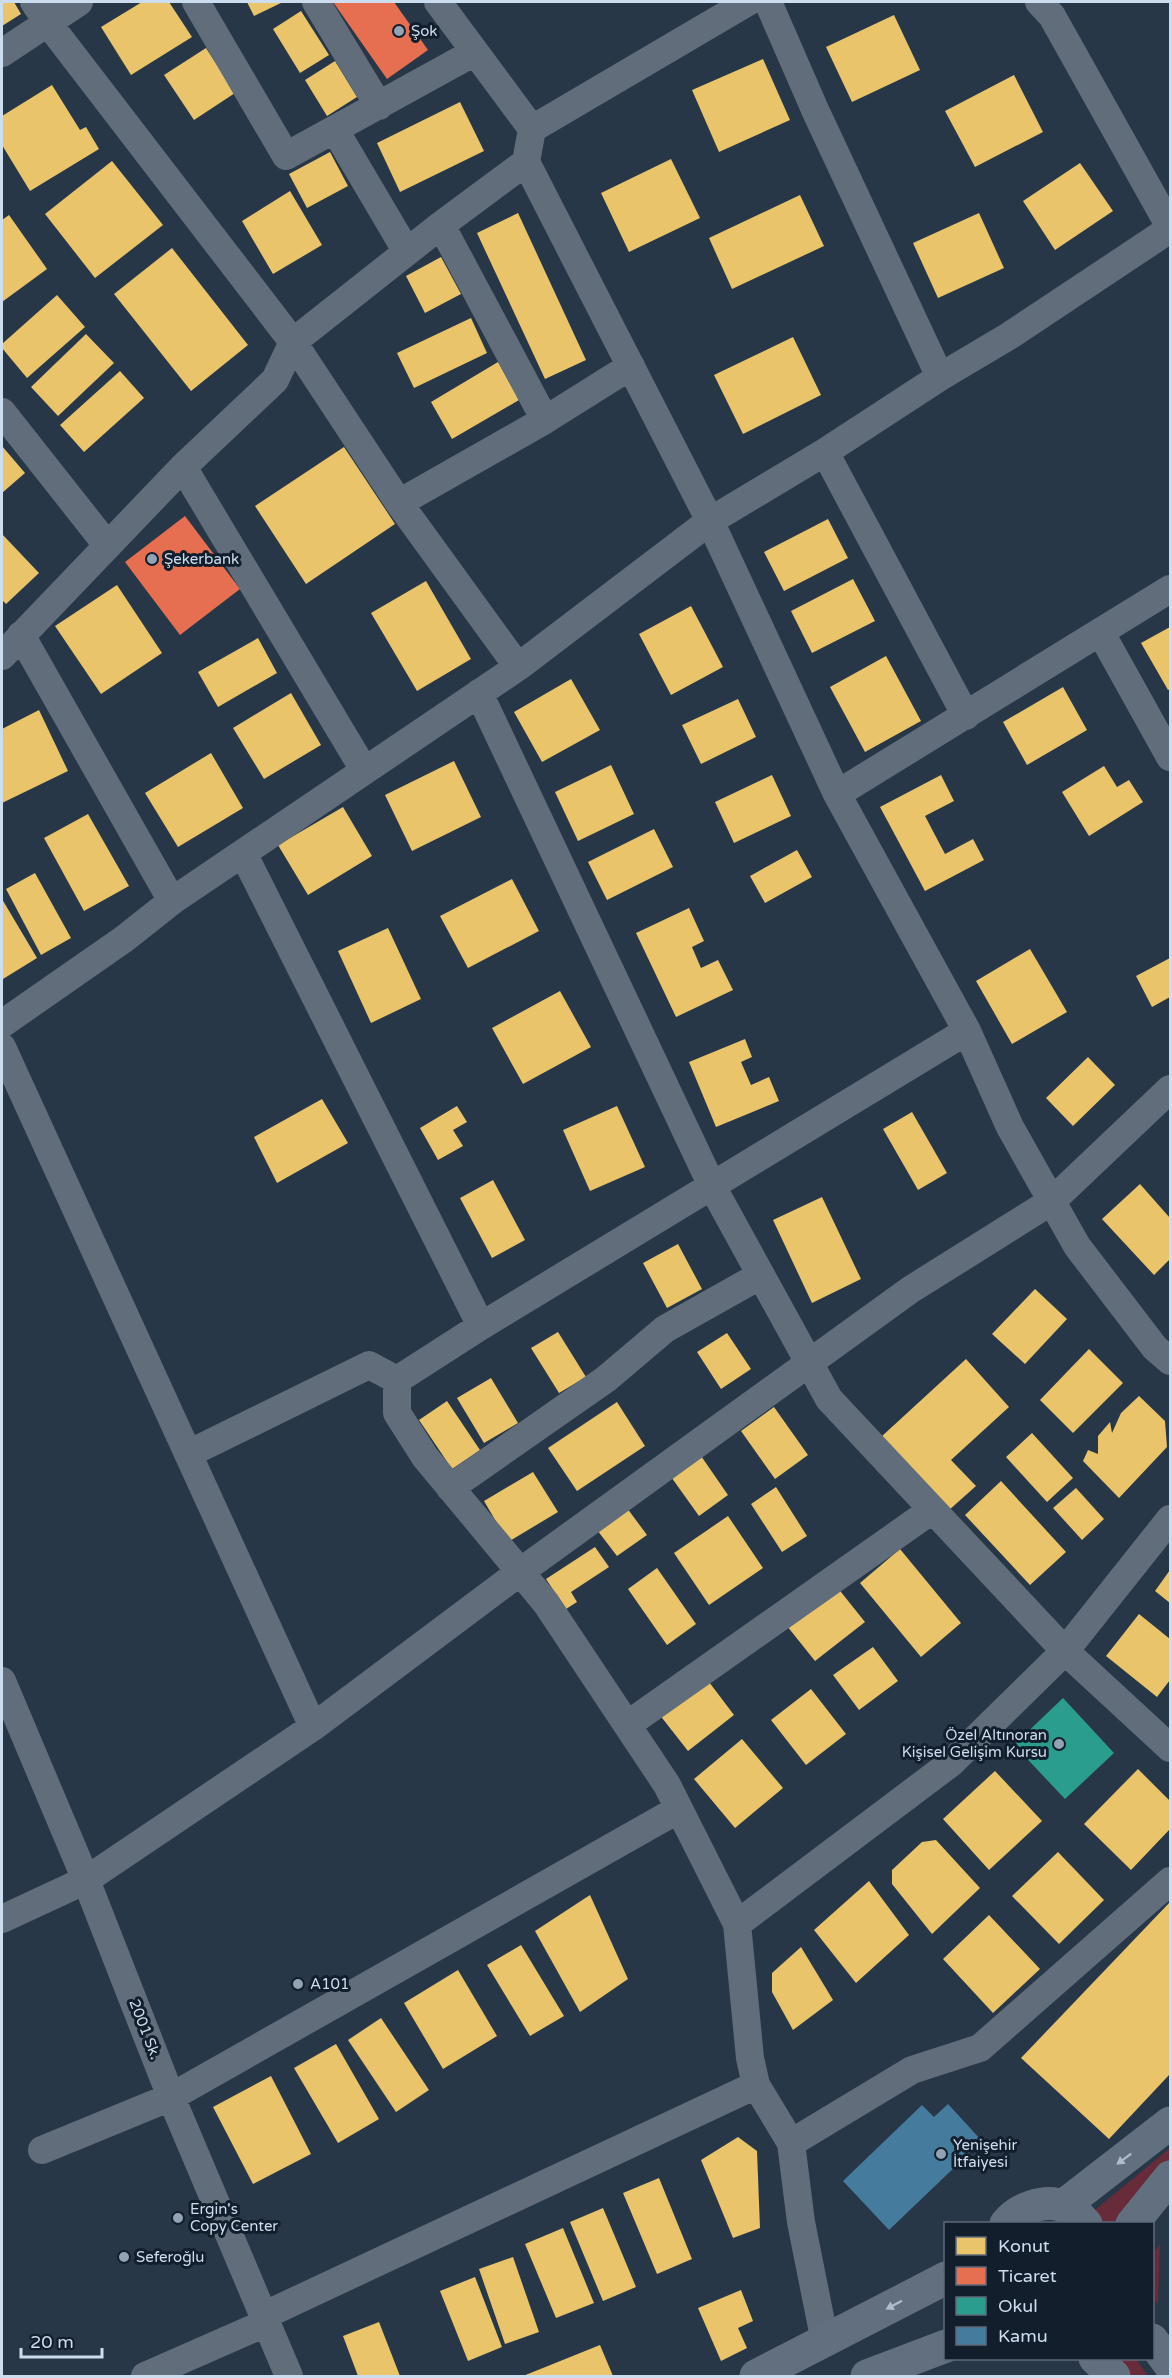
<svg xmlns="http://www.w3.org/2000/svg" width="1172" height="2378" font-family="'Varela Round',sans-serif">
  <rect width="100%" height="100%" fill="#283747"/>
  <path fill="#672b39" d="M1170 2148V2160L1125 2223H1097L1089 2215Z
    M1160 2244 1158 2304 1153 2299V2253Z
    M1103 2359H1136L1148 2376H1124Z"/>
  <path fill="#e9c46a" d="M2 2H14L21 14 2 26Z
    M142 2H169L192 37 131 75 101 27Z
    M247 2H283L254 16Z
    M301 11 329 55 300 73 273 29Z
    M894 15 920 70 852 102 826 47Z
    M206 48 235 93 194 120 164 75Z
    M763 59 790 120 719 152 692 90Z
    M335 61 357 97 327 116 305 80Z
    M1014 75 1043 132 975 167 945 111Z
    M52 85 80 130 86 127 99 149 30 191 2 145V116Z
    M460 102 484 151 400 192 377 143Z
    M330 152 348 186 307 208 289 174Z
    M671 159 700 218 629 252 601 193Z
    M112 161 163 225 95 278 45 214Z
    M1080 163 1113 211 1055 250 1023 201Z
    M290 191 322 245 273 274 242 221Z
    M800 195 824 246 732 289 709 238Z
    M518 213 586 360 545 379 477 233Z
    M979 213 1004 268 938 298 913 243Z
    M9 215 47 269 2 302V220Z
    M172 248 248 345 191 391 114 294Z
    M441 257 461 294 425 313 406 276Z
    M57 295 85 327 27 378 2 348V344Z
    M471 318 487 353 414 388 397 353Z
    M86 334 114 363 58 416 31 387Z
    M793 337 821 395 743 434 714 375Z
    M498 362 519 400 452 439 431 402Z
    M120 371 144 398 84 452 60 425Z
    M2 446 25 473 2 493Z
    M344 447 395 524 306 584 255 506Z
    M828 519 848 558 784 591 764 552Z
    M2 534 39 573 6 604 2 600Z
    M853 579 875 621 812 653 791 611Z
    M426 581 471 659 417 691 371 613Z
    M117 585 162 653 101 694 55 626Z
    M691 606 723 667 671 695 639 634Z
    M1170 627V689L1168 690 1141 643Z
    M258 638 277 673 218 707 198 672Z
    M886 656 921 721 865 752 830 687Z
    M571 679 600 730 542 762 514 712Z
    M1063 687 1087 730 1027 765 1003 722Z
    M291 693 321 745 264 779 233 728Z
    M738 699 756 737 701 764 682 725Z
    M39 710 68 771 2 803V729Z
    M211 753 243 808 178 847 145 793Z
    M454 761 481 817 412 851 385 795Z
    M611 765 634 814 578 841 555 792Z
    M1104 766 1117 787 1129 780 1143 802 1089 836 1062 792Z
    M772 775 791 816 734 843 715 802Z
    M941 775 954 801 925 816 945 854 973 839 984 860 925 891 880 807Z
    M343 807 372 856 308 895 278 845Z
    M88 814 129 886 84 911 44 838Z
    M654 829 673 867 607 900 588 862Z
    M797 850 812 877 765 903 750 876Z
    M35 873 71 938 41 955 6 889Z
    M512 879 539 931 468 968 440 916Z
    M2 899 37 958 3 979 2 976Z
    M689 908 704 941 692 947 701 968 718 960 733 990 676 1017 636 933Z
    M388 928 421 999 371 1023 338 951Z
    M1030 949 1067 1012 1012 1044 976 981Z
    M1170 958V997L1152 1007 1136 976Z
    M560 991 591 1047 523 1084 492 1028Z
    M745 1039 752 1057 741 1062 751 1085 769 1077 779 1101 716 1127 689 1062Z
    M1088 1057 1115 1085 1073 1126 1046 1098Z
    M322 1099 348 1143 277 1183 254 1137Z
    M457 1106 467 1122 453 1130 463 1146 438 1160 420 1128Z
    M617 1106 645 1167 590 1191 563 1130Z
    M912 1112 947 1173 918 1190 883 1129Z
    M493 1180 525 1240 492 1258 460 1198Z
    M1140 1184 1170 1218V1259L1154 1275 1102 1219Z
    M822 1197 861 1279 812 1303 773 1220Z
    M678 1244 702 1289 667 1308 643 1263Z
    M1035 1289 1067 1319 1025 1364 992 1334Z
    M558 1332 586 1377 559 1393 531 1348Z
    M727 1333 751 1369 721 1389 697 1352Z
    M1089 1349 1123 1383 1073 1433 1040 1400Z
    M966 1359 1009 1407 951 1460 976 1486 948 1511 881 1437Z
    M491 1378 518 1423 484 1443 457 1398Z
    M1139 1396 1165 1421 1167 1447 1119 1498 1083 1461 1088 1450 1098 1454V1436L1110 1422 1112 1433 1121 1413Z
    M447 1401 480 1450 452 1469 419 1420Z
    M617 1402 645 1446 577 1491 548 1448Z
    M774 1407 808 1455 775 1479 741 1431Z
    M1032 1433 1073 1478 1047 1502 1006 1457Z
    M699 1453 728 1495 699 1516 669 1474Z
    M533 1472 558 1512 508 1542 484 1501Z
    M1001 1481 1066 1552 1030 1585 965 1515Z
    M776 1487 807 1536 782 1552 751 1504Z
    M1076 1488 1104 1519 1082 1540 1053 1508Z
    M624 1504 647 1535 617 1556 594 1526Z
    M728 1516 763 1568 709 1605 674 1553Z
    M595 1547 609 1567 571 1592 577 1602 566 1609 546 1579Z
    M900 1549 961 1623 921 1657 860 1583Z
    M657 1568 696 1624 667 1645 628 1589Z
    M1170 1570V1603L1155 1591Z
    M833 1582 865 1622 815 1661 783 1621Z
    M1139 1614 1170 1639V1680L1157 1697 1106 1656Z
    M873 1647 898 1681 859 1710 833 1675Z
    M706 1678 734 1715 688 1751 659 1714Z
    M811 1689 846 1734 806 1765 771 1720Z
    M742 1739 783 1788 735 1828 694 1779Z
    M1138 1769 1170 1801V1829L1131 1870 1084 1824Z
    M995 1771 1042 1821 989 1870 943 1819Z
    M936 1840 980 1888 932 1934 892 1884V1870L922 1842Z
    M1058 1852 1104 1900 1059 1944 1012 1896Z
    M869 1881 909 1935 856 1983 814 1930Z
    M590 1895 628 1979 580 2012 535 1931Z
    M1170 1902V2074L1109 2139 1021 2058Z
    M989 1915 1040 1969 993 2013 943 1959Z
    M521 1945 564 2016 530 2036 487 1965Z
    M801 1947 833 2000 793 2030 772 1992V1973Z
    M458 1970 497 2036 443 2069 404 2003Z
    M381 2018 429 2090 396 2112 348 2040Z
    M336 2044 379 2119 338 2143 294 2068Z
    M271 2076 311 2154 253 2184 213 2107Z
    M738 2137 757 2151 760 2228 733 2238 701 2160Z
    M659 2178 692 2259 657 2274 623 2193Z
    M603 2208 636 2287 603 2301 570 2222Z
    M563 2228 594 2303 556 2318 525 2244Z
    M513 2257 539 2332 505 2344 479 2269Z
    M475 2277 502 2347 468 2361 440 2291Z
    M741 2290 753 2321 738 2328 747 2348 721 2361 698 2308Z
    M379 2322 400 2376H358L343 2336Z
    M600 2345 613 2376H523Z"/>
  <path fill="#e76f51" d="M333 2H394L428 50 387 79Z
    M185 516 240 589 180 635 125 562Z"/>
  <path fill="#2a9d8f" d="M1063 1698 1114 1753 1065 1799 1014 1745Z"/>
  <path fill="#457b9d" d="M948 2104 982 2141 889 2230 843 2181 922 2105 934 2117Z"/>
  <g fill="none" stroke-linecap="round" stroke-linejoin="round">
    <path stroke="#616d7a" stroke-width="28" d="M34 2 48 23 293 342 399 503 518 667
      M196 2 286 156 475 52
      M316 2 379 106
      M438 2 532 129 526 162 710 521 837 794 967 1031 1010 1127 1077 1246 1155 1348 1170 1361
      M768 2 816 112 940 377
      M1039 2 1052 16 1170 227
      M2 53 79 2
      M532 129 748 2
      M335 130 407 252
      M441 225 545 420
      M2 412 107 545
      M825 452 966 716
      M183 467 364 770
      M399 503 545 420 631 366
      M1101 633 1170 757
      M21 635 172 901
      M2 656 183 467 275 380 293 342 441 225 526 162
      M479 693 712 1186 829 1399 1065 1651 1170 1748
      M837 794 1170 589
      M243 853 481 1326
      M2 1024 124 939 172 901 518 667 710 521 825 452 940 377 1009 336 1170 229
      M2 1047 313 1727
      M188 1454 369 1365 397 1380
      M450 1488 606 1379 665 1329 761 1275
      M2 1681 86 1880 171 2097 289 2376
      M627 1725 932 1510
      M2 1919 86 1880 313 1727 520 1572 910 1290 1052 1201 1170 1089
      M737 1924 951 1763 1065 1651 1170 1519
      M791 2143 912 2070 980 2048 1170 1881
      M42 2150 171 2097 679 1809
      M265 2315 756 2085
      M825 2342 801 2222 791 2143 756 2085 750 2058 737 1924 667 1785 546 1603 425 1457 397 1413V1380L481 1326 967 1031
      M145 2376 268 2322"/>
    <path stroke="#626f7e" stroke-width="33" d="M1063 2206 1170 2123
      M1006 2224C1018 2208 1045 2199 1063 2206 1072 2209 1080 2217 1086 2224
      M1132 2224 1170 2177
      M1152 2340 1170 2365
      M1095 2358 1114 2376
      M756 2376 946 2278
      M867 2376 946 2346"/>
  </g>
  <defs><path id="oneway-solid" d="M-6-.8H1V-3.2L6.5 0L1 3.2V.8H-6Z" transform="scale(1.5)"/></defs>
  <g fill="#adbcce">
    <use href="#oneway-solid" transform="translate(1124 2159) rotate(143)"/>
    <use href="#oneway-solid" transform="translate(894 2305) rotate(152)"/>
  </g>
  <g fill="#93a3b5" stroke="#121e2b" stroke-width="2">
    <circle cx="399" cy="31" r="6"/>
    <circle cx="152" cy="559" r="6"/>
    <circle cx="1059" cy="1744" r="6"/>
    <circle cx="298" cy="1984" r="6"/>
    <circle cx="941" cy="2154" r="6"/>
    <circle cx="178" cy="2218" r="6"/>
    <circle cx="124" cy="2257" r="6"/>
  </g>
  <g text-anchor="middle" dominant-baseline="central" stroke-width="6" stroke-linejoin="round" paint-order="stroke">
    <g font-size="15" fill="#cdddf0" stroke="#121e2b" text-anchor="start">
      <text x="411" y="31">Şok</text>
      <text x="164" y="559">Şekerbank</text>
      <text x="1047" y="1735" text-anchor="end">Özel Altınoran<tspan x="1047" dy="17">Kişisel Gelişim Kursu</tspan></text>
      <text x="310" y="1984">A101</text>
      <text x="953" y="2145">Yenişehir<tspan x="953" dy="17">İtfaiyesi</tspan></text>
      <text x="190" y="2209">Ergin's<tspan x="190" dy="17">Copy Center</tspan></text>
      <text x="136" y="2257">Seferoğlu</text>
    </g>
    <g font-size="15" fill="#cdddf0" stroke="#121e2b">
      <text transform="translate(145 2029) rotate(69)">2001 Sk.</text>
    </g>
  </g>
  <rect width="1172" height="2378" fill="none" stroke="#cdddf0" stroke-width="6"/>
  <rect x="944" y="2222" width="210" height="138" fill="#121e2b" stroke="#5d6a7a" stroke-width="1.5"/>
  <rect x="956" y="2237" width="30" height="18" fill="#e9c46a" stroke="#5d6a7a" stroke-width="1.5"/>
  <text x="998" y="2252" font-size="18" fill="#cdddf0">Konut</text>
  <rect x="956" y="2267" width="30" height="18" fill="#e76f51" stroke="#5d6a7a" stroke-width="1.5"/>
  <text x="998" y="2282" font-size="18" fill="#cdddf0">Ticaret</text>
  <rect x="956" y="2297" width="30" height="18" fill="#2a9d8f" stroke="#5d6a7a" stroke-width="1.5"/>
  <text x="998" y="2312" font-size="18" fill="#cdddf0">Okul</text>
  <rect x="956" y="2327" width="30" height="18" fill="#457b9d" stroke="#5d6a7a" stroke-width="1.5"/>
  <text x="998" y="2342" font-size="18" fill="#cdddf0">Kamu</text>
  <path d="M21 2348v9h81v-9" fill="none" stroke="#cdddf0" stroke-width="3"/>
  <text x="30" y="2348" font-size="18" fill="#cdddf0" stroke="#121e2b" stroke-width="4.5" paint-order="stroke">20 m</text>
</svg>
